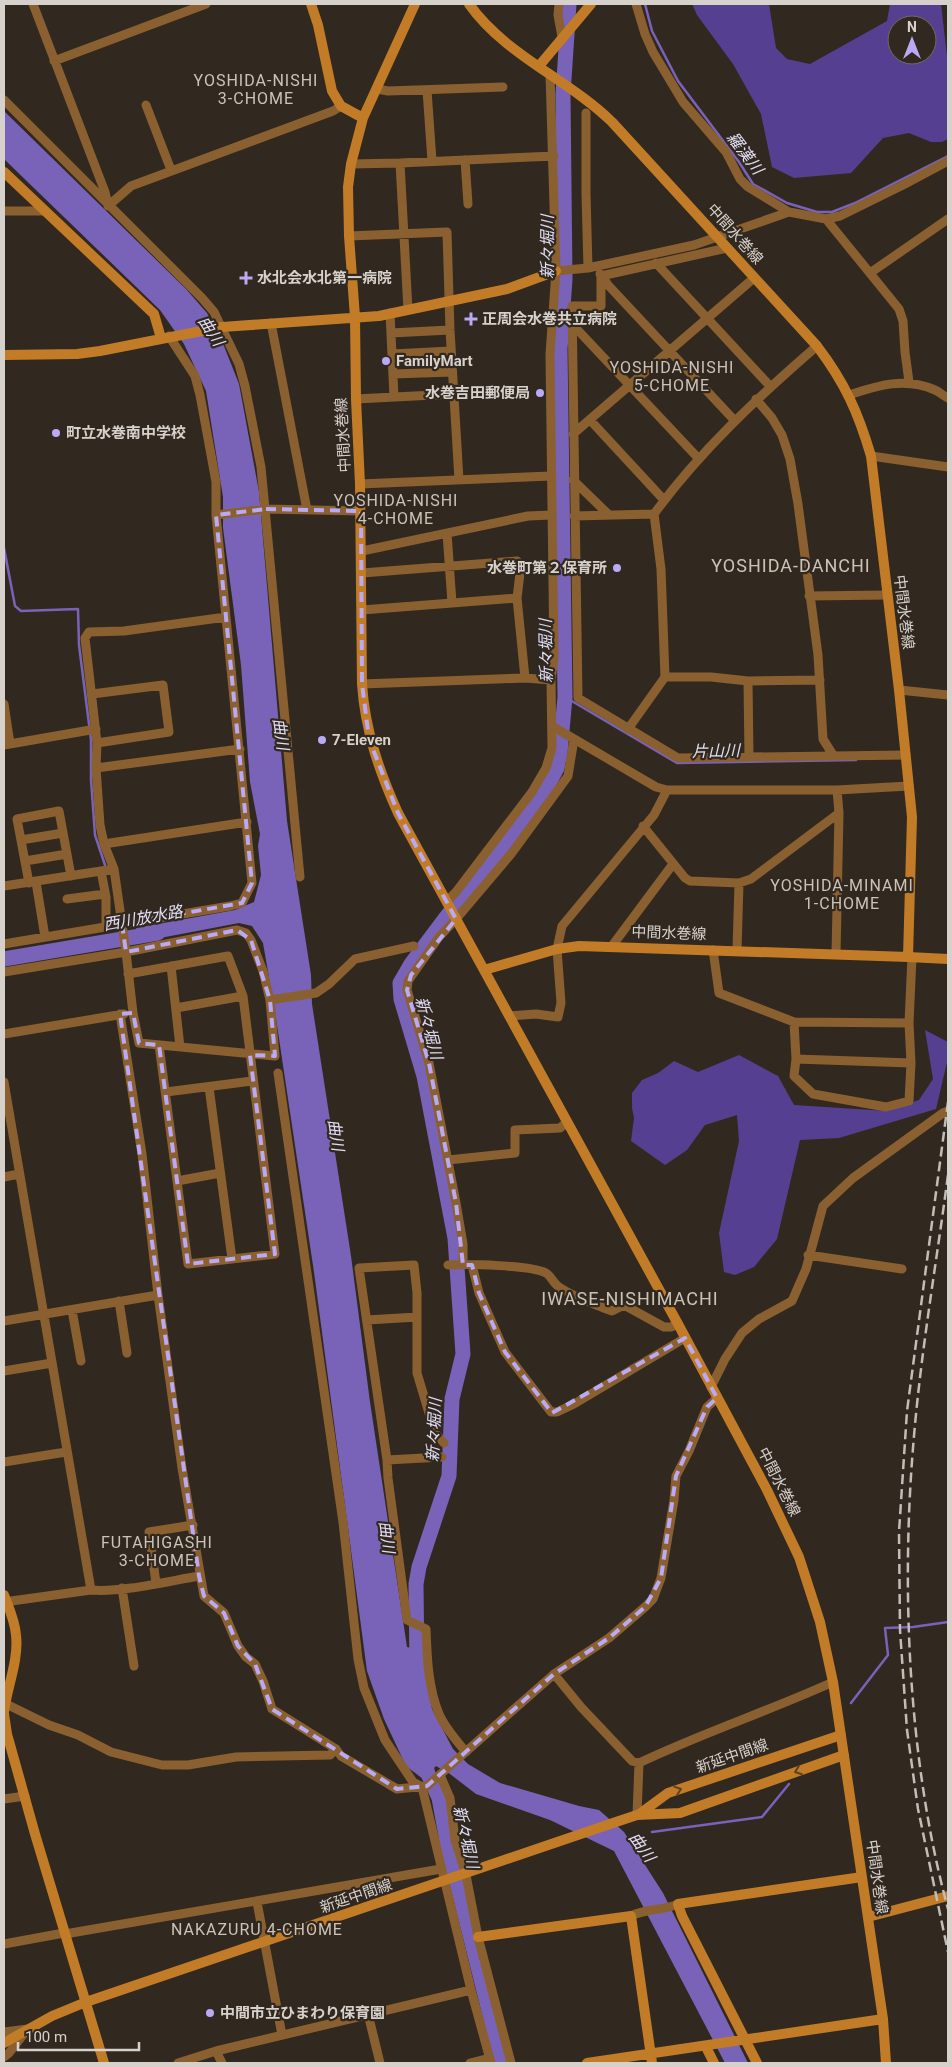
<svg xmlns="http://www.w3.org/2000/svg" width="952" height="2067" font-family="Roboto,'Noto Sans JP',sans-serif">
  <rect width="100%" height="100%" fill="#312920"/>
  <path fill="#553f90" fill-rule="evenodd" d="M692 4H769L776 48 787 59 810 64 887 21 890 4H941L948 65V139L942 142H931L909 133 883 138 851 173 794 178 772 167 761 114 733 64 697 15ZM897 25H927V55H897Z
    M925 1030 948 1042V1058L936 1109 839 1138 800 1140 777 1239 754 1267 735 1275 724 1272 719 1233 739 1141 737 1115 705 1125 687 1150 665 1165 631 1141 634 1118 632 1108V1093L642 1080 658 1073 674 1061 698 1072 739 1055 778 1076 794 1105 887 1111 919 1100 933 1079Z"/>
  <path fill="#7863b9" d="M4 111 186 289 207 313 224 346 239 384 259 492 287 821 311 975 312 1004 351 1256 370 1402 407 1647 422 1651 432 1709 453 1749 468 1764 500 1783 579 1806 599 1810 624 1832 663 1893 748 2063H725L614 1851 550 1820 476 1794 450 1774 436 1766 423 1779 406 1766 384 1719 367 1671 314 1272 275 1012 263 943 252 926 239 923 139 942 136 928 235 910 254 902 261 875 258 846 260 834 250 782 241 665 223 528V497L206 391 184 344 160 310 4 159Z"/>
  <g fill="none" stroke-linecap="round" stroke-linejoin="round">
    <path stroke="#7863b9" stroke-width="2.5" d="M645 4 652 31 678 81 739 162 753 184 787 203 817 212H832L855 203 948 156
      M4 548 15 606 21 611 78 609 79 645 91 740V780L95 835 105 865
      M565 697 677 763 856 760
      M851 1703 888 1655 885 1628 913 1627 948 1622
      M652 1832 762 1817 789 1784"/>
    <path stroke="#7863b9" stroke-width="15" d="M4 959 158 933
      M417 1669 416 1584 419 1567 449 1476 452 1399 463 1354 455 1238 424 1076 401 999 400 983 411 964 444 920 541 797 548 785 557 768 560 753 565 697 560 349 565 279 563 94 569 4
      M423 1756 428 1774 439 1798 448 1847 502 2063"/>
    <path stroke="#8b6030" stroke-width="9" d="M33 4 105 192 108 205
      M559 4 558 15 562 37
      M636 4 645 34 653 52 683 102 726 152 740 179 748 187 789 212 826 219 840 216 903 185 948 161
      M54 61 206 4
      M377 89 388 91 503 87
      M427 90 432 161
      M4 100 202 298 214 312 239 364 245 386 261 467 300 877
      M146 105 171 170
      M586 113V194L588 268
      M465 160 468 204
      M351 164 400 163
      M108 206 131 186 333 111 341 106
      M4 211H43
      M826 219 899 309 903 321 905 352 909 382
      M349 236 447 232 450 330 459 480
      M727 248 601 276V306H572L578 698 678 758 906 755
      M656 263 770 386
      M556 271 588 268 694 245 789 212
      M870 273 948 219
      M600 274 608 285 735 421
      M408 310 400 163 554 156
      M390 313 394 397
      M271 323 307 510
      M572 324 699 459
      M391 333 450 330
      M392 354 451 351
      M393 374 452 372
      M849 395C879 385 905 377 935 390 940 392 943 396 948 398
      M356 399 453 394
      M756 399 772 418 782 435 790 459 798 504 818 655 823 739 833 755
      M590 420 664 500
      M573 434 754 278
      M871 456 948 467
      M573 480 609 515
      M360 484 551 476
      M216 515 266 509 361 511
      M574 516 654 514
      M447 533 452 603
      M362 551 528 516 552 515
      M362 573 517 561 521 565 517 598 525 678
      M809 596 887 595
      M362 610 517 598
      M665 677H711L748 681 820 680
      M748 681 749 757
      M362 684 525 678 551 680
      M899 690 948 695
      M92 694 163 685 169 732 97 743
      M4 704 10 744
      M552 726 656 787 667 790H837L909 786
      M628 729 665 677 661 569 654 514C700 451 758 397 817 346
      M4 745 96 729
      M96 768 240 749
      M643 826 685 878 690 881 739 883 751 879 839 813
      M21 840 63 833
      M104 844 247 822
      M25 861 67 854
      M101 871 106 897V927
      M36 882 45 937
      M29 883 17 819 59 811 71 876
      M4 886 114 869
      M67 899 105 894
      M447 901 456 892 532 792 546 768 552 748 551 680 554 658 550 354 556 271 550 74
      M4 944 230 906 242 903 252 883 216 515V482L200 395 195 376 169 336
      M612 946 673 864
      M713 950 719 993 794 1022 909 1023
      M737 950 739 883
      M836 954 839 813 837 790
      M171 966 180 1047
      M4 972 126 952 237 930 246 933 251 940 263 971 270 1000 275 1056 139 1043 133 1013 126 952 114 869 104 844 100 825 96 768 97 743 85 638 89 632 124 631 226 617
      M128 974 228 956 243 996 275 1254 188 1264 159 1045
      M270 1000 316 993 329 984 355 959 414 946
      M176 1008 243 996
      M120 1014 142 1154 158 1295 182 1468 204 1596 224 1613 238 1646 246 1657 255 1664 263 1681 272 1709 336 1749 341 1756 397 1789 427 1786 554 1674 609 1638 645 1607 653 1599 661 1578 674 1500 676 1476 689 1451 707 1407 717 1398
      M509 1016 536 1014 558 1017 561 1003 557 949 562 926 654 815 667 790
      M794 1022 796 1059 794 1076 813 1094 886 1107 909 1101 911 1063 909 1023 912 957
      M4 1034 124 1014
      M796 1059 911 1063
      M278 1073 343 1522 358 1659 364 1688 385 1740 413 1782 422 1787 471 1990 491 2063
      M4 1082 91 1590
      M209 1087 232 1259
      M166 1092 252 1081
      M448 1160 515 1153V1130L560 1128 567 1122
      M4 1177 19 1174
      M177 1181 220 1173
      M808 1255 902 1269
      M448 1265C467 1264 531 1265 546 1273 551 1276 553 1283 559 1287 575 1298 594 1304 612 1311L624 1305 664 1327H671L678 1324
      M463 1265V1244L456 1203 429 1063 407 990 408 981 439 937 456 919 511 854 568 776 574 739
      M472 1265 479 1293 505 1352 551 1412H557L574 1404 685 1338
      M119 1301 127 1353
      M72 1310 81 1361
      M367 1320 417 1317
      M4 1321 158 1295
      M4 1371 52 1363
      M711 1387 725 1359 742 1333 759 1319 792 1301 806 1269 823 1206 853 1178 943 1113 948 1111
      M444 1443 435 1433 417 1373V1293L414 1265 359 1268 387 1460 388 1478 407 1620 426 1629C427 1657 428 1687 439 1714 445 1728 456 1740 466 1752
      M387 1460 442 1457
      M4 1462 66 1452
      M156 1583 149 1532 193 1525
      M122 1588 134 1666
      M4 1602 91 1590C120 1593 169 1581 199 1576
      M554 1674 581 1707 632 1761 639 1763C702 1733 769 1711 833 1682
      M4 1703 49 1725 78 1735 111 1752 162 1765H188L236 1757 330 1755 336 1749
      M440 1775 450 1798 455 1840 466 1875 478 1937 511 2063
      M4 1799 25 1796
      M637 1815 639 1763
      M257 1902 282 2035
      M631 1916C646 1908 663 1911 678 1904
      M65 1934 441 1869
      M4 1944 64 1933
      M368 2014 380 2063
      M4 2032 28 2029
      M216 2051 222 2063
      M4 2057 9 2053 26 2031
      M178 2063 216 2051 471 1990
      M470 2063 490 2058"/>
    <path stroke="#c27c27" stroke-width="10" d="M311 4 318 25 332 91 341 106 363 118
      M415 4 363 118 351 164 348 187 349 236 355 317 356 399 360 484 362 684C365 730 379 771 398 813L678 1324 767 1490 799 1557 820 1622 833 1682 883 2019 886 2063
      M469 4C505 55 568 79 612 122L817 346C845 383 858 412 871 456L899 690 912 817 908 957 579 946 557 949 484 970
      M539 66 591 4
      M4 172 154 314 161 338
      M4 355 77 354 100 351 222 327 379 316 507 289 556 271
      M908 957 948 959
      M4 1595C9 1608 15 1621 16 1635 19 1660 7 1687 4 1712
      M4 1714 7 1734 35 1834 104 2063
      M638 1815 668 1793 841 1735
      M868 1917 948 1896
      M478 1937 631 1916 652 2063
      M4 2043 52 2016 86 2002 613 1823 637 1815 680 1813 844 1755
      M706 2047 714 2063
      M587 2063 883 2019
      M757 2063 682 1916 678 1904 862 1877"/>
    <path stroke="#c3bdb7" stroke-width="2.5" stroke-dasharray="10 5" stroke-linecap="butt" d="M948 1102 907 1411 899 1532 900 1630 907 1730 918 1809 948 1952
      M948 1175C936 1266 920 1357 913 1448 901 1596 909 1765 948 1909"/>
  </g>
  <defs><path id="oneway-chevron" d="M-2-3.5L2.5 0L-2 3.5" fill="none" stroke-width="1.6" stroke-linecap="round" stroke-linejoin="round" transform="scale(1.25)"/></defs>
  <g stroke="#5c4222">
    <use href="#oneway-chevron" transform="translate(798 1771) rotate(160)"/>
    <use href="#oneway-chevron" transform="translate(678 1790) rotate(-19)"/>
  </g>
  <path fill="none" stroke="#baaaf6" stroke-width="4" stroke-dasharray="10 6" stroke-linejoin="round" d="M266 509 361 511 362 684 369 739 398 813 456 919 411 975 407 990 429 1063 456 1203 463 1265H472L479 1293 505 1352 552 1413 685 1338 717 1398 707 1407 676 1476 661 1578 645 1607 609 1638 554 1674 427 1786 397 1789 272 1709 255 1664 238 1646 224 1613 204 1596 199 1576 120 1014 133 1013 139 1043 159 1045 188 1264 275 1254 250 1055 275 1056 270 1000 251 940 237 930 126 952 122 924 242 903 252 883 216 515Z"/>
  <g fill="#baaaf6" stroke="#312920" stroke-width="2">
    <path d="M243.5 270.5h5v5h5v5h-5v5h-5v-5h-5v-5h5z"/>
    <path d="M468.5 311.5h5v5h5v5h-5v5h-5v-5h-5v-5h5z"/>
    <circle cx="386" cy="361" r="5"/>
    <circle cx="540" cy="393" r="5"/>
    <circle cx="56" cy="433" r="5"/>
    <circle cx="617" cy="568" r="5"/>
    <circle cx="322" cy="740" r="5"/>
    <circle cx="210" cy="2013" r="5"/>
  </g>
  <g text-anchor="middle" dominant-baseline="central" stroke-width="4.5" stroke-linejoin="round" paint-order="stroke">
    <g font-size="15" fill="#d7d1cc" stroke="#312920">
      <text transform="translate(735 234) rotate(48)">中間水巻線</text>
      <text transform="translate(343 435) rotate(-93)">中間水巻線</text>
      <text transform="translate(904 612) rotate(83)">中間水巻線</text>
      <text transform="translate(669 933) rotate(2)">中間水巻線</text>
      <text transform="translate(779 1482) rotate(63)">中間水巻線</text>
      <text transform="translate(732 1756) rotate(-19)">新延中間線</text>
      <text transform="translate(877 1877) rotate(82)">中間水巻線</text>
      <text transform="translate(356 1896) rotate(-19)">新延中間線</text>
    </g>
    <g font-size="15" font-weight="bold" fill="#d7d1cc" stroke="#312920" text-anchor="start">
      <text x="257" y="278">水北会水北第一病院</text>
      <text x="482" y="319">正周会水巻共立病院</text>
      <text x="396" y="361">FamilyMart</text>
      <text x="530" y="393" text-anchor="end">水巻吉田郵便局</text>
      <text x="66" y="433">町立水巻南中学校</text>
      <text x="607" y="568" text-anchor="end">水巻町第２保育所</text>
      <text x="332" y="740">7-Eleven</text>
      <text x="220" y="2013">中間市立ひまわり保育園</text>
    </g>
    <g font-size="16" letter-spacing="1" fill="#cdc2b7" stroke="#312920">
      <text x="256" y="80">YOSHIDA-NISHI<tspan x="256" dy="18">3-CHOME</tspan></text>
      <text x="672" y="367">YOSHIDA-NISHI<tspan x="672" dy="18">5-CHOME</tspan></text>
      <text x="396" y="500">YOSHIDA-NISHI<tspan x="396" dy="18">4-CHOME</tspan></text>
      <text x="842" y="885">YOSHIDA-MINAMI<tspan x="842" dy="18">1-CHOME</tspan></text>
      <text x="157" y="1542">FUTAHIGASHI<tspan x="157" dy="18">3-CHOME</tspan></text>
      <text x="257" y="1929">NAKAZURU 4-CHOME</text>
    </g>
    <g font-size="16" font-style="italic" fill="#e2def5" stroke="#312920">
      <text transform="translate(745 153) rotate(53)">羅漢川</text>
      <text transform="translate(547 247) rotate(-90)">新々堀川</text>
      <text transform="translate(211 331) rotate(57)">曲川</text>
      <text transform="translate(546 651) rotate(-91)">新々堀川</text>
      <text transform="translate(281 734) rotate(82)">曲川</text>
      <text transform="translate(716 751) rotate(-1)">片山川</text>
      <text transform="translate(143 918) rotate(-10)">西川放水路</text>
      <text transform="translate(429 1028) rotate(75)">新々堀川</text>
      <text transform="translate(336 1135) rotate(82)">曲川</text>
      <text transform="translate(434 1430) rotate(-87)">新々堀川</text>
      <text transform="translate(387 1537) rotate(83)">曲川</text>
      <text transform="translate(466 1837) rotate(77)">新々堀川</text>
      <text transform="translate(642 1847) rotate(54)">曲川</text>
    </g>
    <g font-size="18" letter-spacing="1" fill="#cdc2b7" stroke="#312920">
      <text x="791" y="565">YOSHIDA-DANCHI</text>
      <text x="630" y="1298">IWASE-NISHIMACHI</text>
    </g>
  </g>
  <rect width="952" height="2067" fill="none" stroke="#d7d1cc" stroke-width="10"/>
  <g transform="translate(912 40)"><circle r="24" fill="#312920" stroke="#736c65"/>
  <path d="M0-4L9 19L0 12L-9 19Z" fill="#baaaf6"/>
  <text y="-8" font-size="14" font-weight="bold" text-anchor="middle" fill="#d7d1cc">N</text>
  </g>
  <path d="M18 2042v8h121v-8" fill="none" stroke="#d7d1cc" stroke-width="2.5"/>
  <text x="25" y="2042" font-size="15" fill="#d7d1cc" stroke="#312920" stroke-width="4" paint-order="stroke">100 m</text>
</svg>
